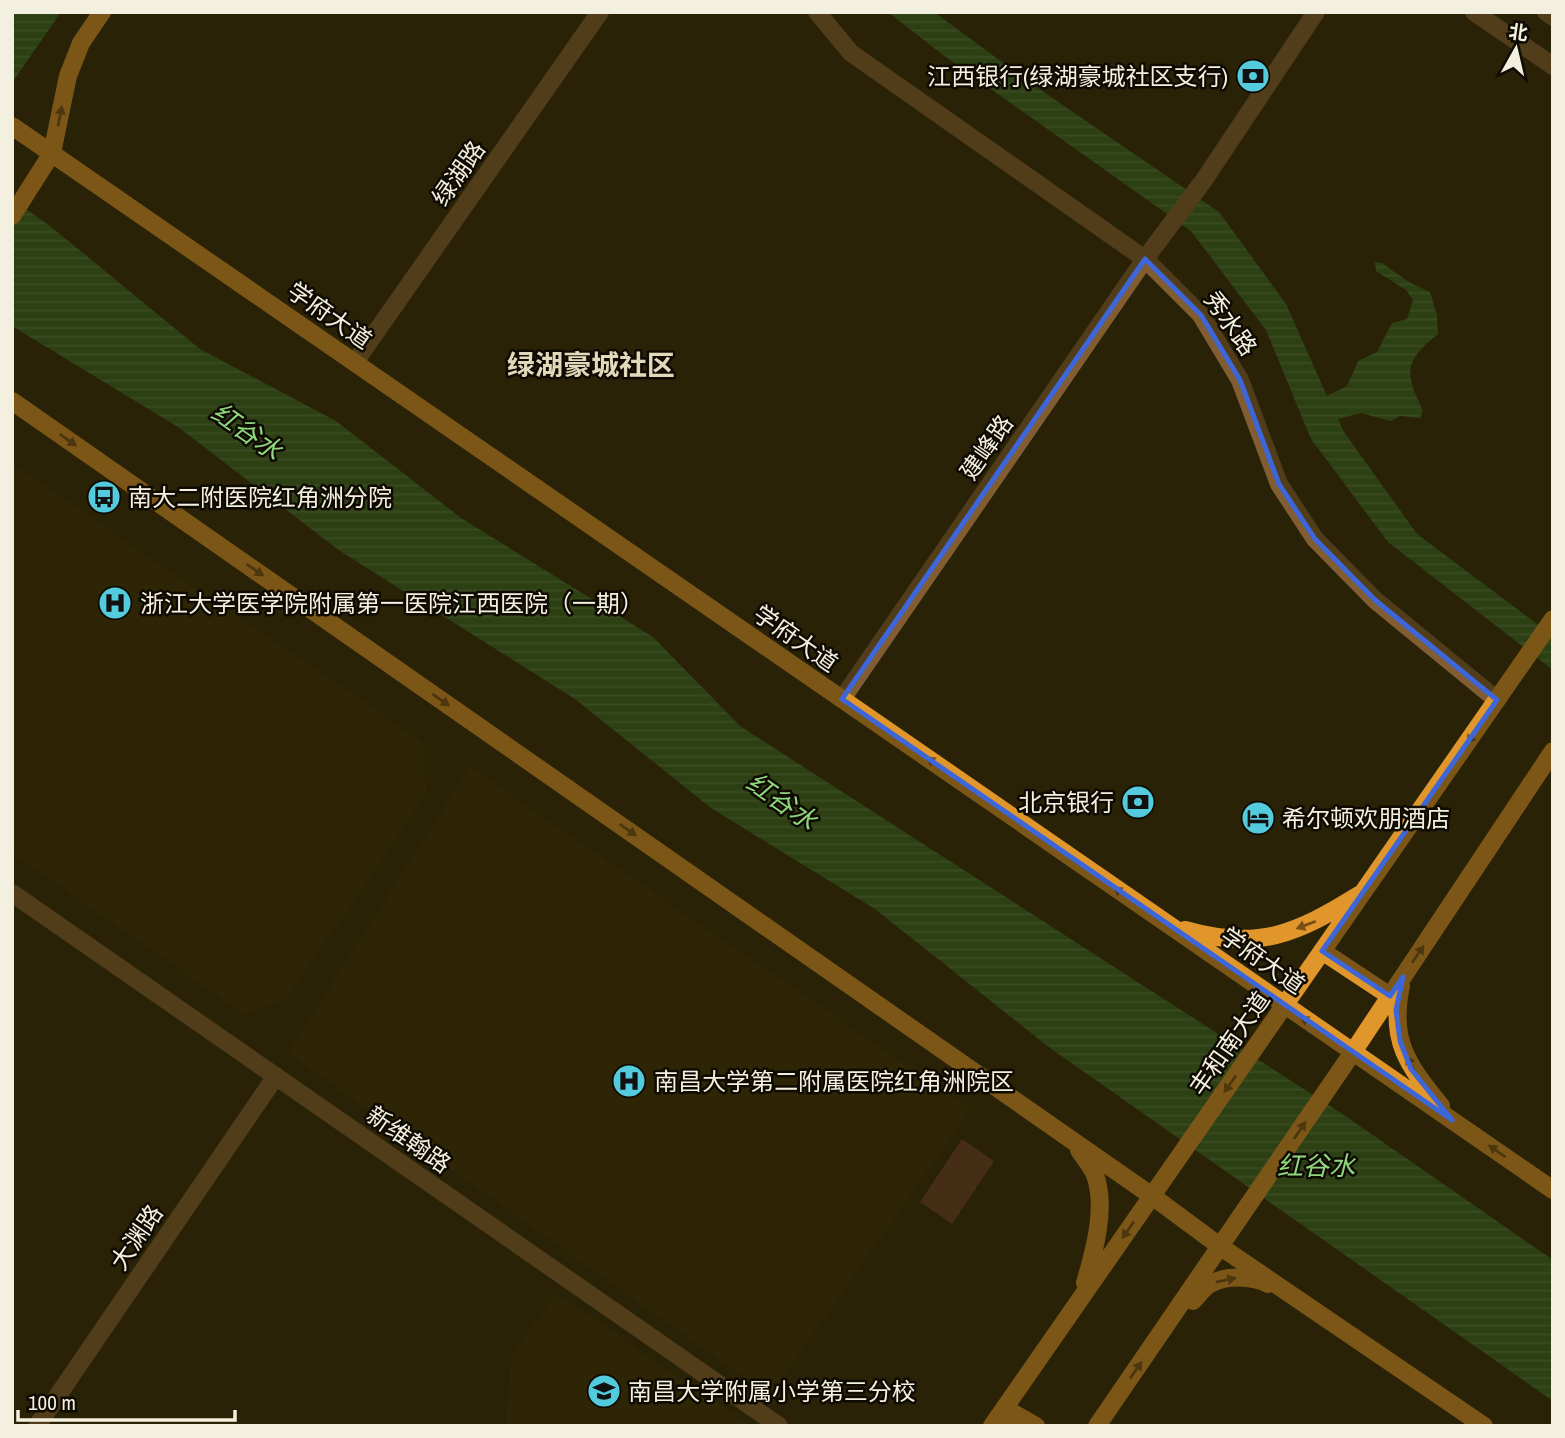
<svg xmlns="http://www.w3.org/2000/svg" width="1565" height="1438" font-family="'Archivo Narrow','Noto Sans SC',sans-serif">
  <defs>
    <pattern id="water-rules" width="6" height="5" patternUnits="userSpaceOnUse" patternTransform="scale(1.75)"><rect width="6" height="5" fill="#326525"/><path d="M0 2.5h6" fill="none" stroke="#507b44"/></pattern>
  </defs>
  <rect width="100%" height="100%" fill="#292207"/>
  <path fill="#312804" d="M12 464 423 742 426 793 288 998 245 1015 12 853Z
    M470 767 971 1109 770 1396 288 1053Z
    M556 1293 750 1426H505L512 1356Z"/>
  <path fill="#673c26" d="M962 1139 994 1161 952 1224 920 1202Z"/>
  <path fill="url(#water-rules)" d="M12 12H61L12 83Z
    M888 12H934L1032 84 1219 212 1286 304 1327 396 1347 386 1358 361 1377 352 1392 323 1407 319 1413 300 1406 290 1376 271 1375 262 1382 263 1409 282 1430 292 1437 315 1438 334C1403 362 1405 373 1423 411L1420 418 1400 416 1391 421 1361 413 1338 419 1344 432 1417 534 1553 636V670L1388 542 1311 439 1266 330 1191 231 943 55Z
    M12 199 50 226 200 349 336 421 461 518 653 637 740 726 1341 1113 1553 1260V1401L1050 1048 875 909 711 808 575 699 340 551 178 427 12 326Z"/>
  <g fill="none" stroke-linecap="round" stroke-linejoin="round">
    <path stroke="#815d31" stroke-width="18" d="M817 12 851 53 1145 259 1201 315 1240 380 1279 484 1315 539 1375 600 1497 700
      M1474 12 1553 66
      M1546 12 1553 17
      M355 362 600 12
      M842 699 1145 259 1204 180 1316 12
      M12 893 779 1426
      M37 1426 276 1076"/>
    <path stroke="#e1962b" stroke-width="18" d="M12 126 1553 1190
      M12 216 52 153 68 76 81 43 102 12
      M12 401 1152 1196 1221 1247 1484 1426
      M1185 930C1259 951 1296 934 1359 895
      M1322 951 1390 996
      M1401 986C1389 1041 1408 1065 1441 1106
      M1079 1150C1084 1158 1094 1169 1096 1178 1106 1210 1094 1252 1085 1283
      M1193 1301C1198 1296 1204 1287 1210 1284 1227 1275 1252 1276 1268 1284
      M992 1426 1553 619
      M999 1426 1005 1419 1015 1414 1036 1426
      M1097 1426 1353 1052 1553 751"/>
  </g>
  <defs><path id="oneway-solid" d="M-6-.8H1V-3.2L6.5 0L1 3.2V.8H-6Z" transform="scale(1.75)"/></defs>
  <g fill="#785017">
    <use href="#oneway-solid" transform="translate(60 116) rotate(-79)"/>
    <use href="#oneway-solid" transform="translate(68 440) rotate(35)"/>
    <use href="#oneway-solid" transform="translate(255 570) rotate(35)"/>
    <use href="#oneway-solid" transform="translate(441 700) rotate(35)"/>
    <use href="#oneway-solid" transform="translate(1473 735) rotate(125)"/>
    <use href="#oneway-solid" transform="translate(935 763) rotate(-145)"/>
    <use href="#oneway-solid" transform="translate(628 830) rotate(35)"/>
    <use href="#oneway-solid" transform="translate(1122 893) rotate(-145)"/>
    <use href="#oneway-solid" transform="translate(1306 925) rotate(159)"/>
    <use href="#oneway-solid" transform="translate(1418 954) rotate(-56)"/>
    <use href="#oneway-solid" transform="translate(1309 1022) rotate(-146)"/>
    <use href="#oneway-solid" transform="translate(1411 1065) rotate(-118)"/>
    <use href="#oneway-solid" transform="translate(1230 1084) rotate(125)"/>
    <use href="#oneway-solid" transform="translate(1300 1130) rotate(-56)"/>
    <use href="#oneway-solid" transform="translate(1497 1151) rotate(-145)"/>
    <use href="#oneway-solid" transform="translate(1128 1230) rotate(125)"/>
    <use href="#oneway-solid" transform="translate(1226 1280) rotate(-11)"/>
    <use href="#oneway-solid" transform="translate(1136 1370) rotate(-55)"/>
  </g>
  <path d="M0 0H1565V1438H0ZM1145 259 1201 315 1240 380 1279 484 1315 539 1375 600 1497 700 1322 951 1390 996 1403 977 1396 1010 1400 1041 1411 1069 1452 1120 842 699Z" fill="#292207" fill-opacity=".55" fill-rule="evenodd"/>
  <path fill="none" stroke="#3d66d9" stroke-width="5" stroke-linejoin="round" d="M1145 259 1201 315 1240 380 1279 484 1315 539 1375 600 1497 700 1322 951 1390 996 1403 977 1396 1010 1400 1041 1411 1069 1452 1120 842 699Z"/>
  <defs>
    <symbol id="bank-disc" viewBox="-11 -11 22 22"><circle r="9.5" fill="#54cadd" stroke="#0f0b03"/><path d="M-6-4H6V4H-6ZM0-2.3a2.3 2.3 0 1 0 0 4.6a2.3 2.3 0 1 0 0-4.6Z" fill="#111"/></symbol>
    <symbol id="bus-disc" viewBox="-11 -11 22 22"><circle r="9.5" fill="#54cadd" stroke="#0f0b03"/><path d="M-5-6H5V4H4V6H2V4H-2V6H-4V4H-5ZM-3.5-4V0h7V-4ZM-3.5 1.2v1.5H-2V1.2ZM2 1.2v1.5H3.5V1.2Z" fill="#111"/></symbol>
    <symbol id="hospital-disc" viewBox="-11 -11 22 22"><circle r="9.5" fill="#54cadd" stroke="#0f0b03"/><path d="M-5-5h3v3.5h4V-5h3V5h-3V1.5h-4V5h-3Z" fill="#111"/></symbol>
    <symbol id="hotel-disc" viewBox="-11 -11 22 22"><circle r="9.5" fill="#54cadd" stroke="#0f0b03"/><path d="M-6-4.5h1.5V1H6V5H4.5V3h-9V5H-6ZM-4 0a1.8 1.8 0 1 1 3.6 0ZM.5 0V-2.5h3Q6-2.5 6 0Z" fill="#111"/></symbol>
    <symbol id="school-disc" viewBox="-11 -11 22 22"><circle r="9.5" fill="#54cadd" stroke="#0f0b03"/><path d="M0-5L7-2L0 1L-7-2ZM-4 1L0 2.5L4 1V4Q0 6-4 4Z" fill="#111"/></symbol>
  </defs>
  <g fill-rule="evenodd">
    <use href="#bank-disc" x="1234" y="57" width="38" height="38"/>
    <use href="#bus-disc" x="85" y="478" width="38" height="38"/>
    <use href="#hospital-disc" x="96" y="584" width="38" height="38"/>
    <use href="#bank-disc" x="1119" y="783" width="38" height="38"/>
    <use href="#hotel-disc" x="1239" y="799" width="38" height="38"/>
    <use href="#hospital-disc" x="610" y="1062" width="38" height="38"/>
    <use href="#school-disc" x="585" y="1372" width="38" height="38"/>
  </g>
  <g text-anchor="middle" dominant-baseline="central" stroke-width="5" stroke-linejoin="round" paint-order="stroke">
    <g font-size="24" fill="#f4f0e0" stroke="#0f0b03" text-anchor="start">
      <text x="1228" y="76" text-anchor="end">江西银行(绿湖豪城社区支行)</text>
      <text x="128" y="497">南大二附医院红角洲分院</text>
      <text x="140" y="603">浙江大学医学院附属第一医院江西医院（一期）</text>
      <text x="1114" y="802" text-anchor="end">北京银行</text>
      <text x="1282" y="818">希尔顿欢朋酒店</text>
      <text x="654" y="1081">南昌大学第二附属医院红角洲院区</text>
      <text x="628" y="1391">南昌大学附属小学第三分校</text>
    </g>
    <g font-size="24" fill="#f4f0e0" stroke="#0f0b03">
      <text transform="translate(458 173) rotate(-55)">绿湖路</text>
      <text transform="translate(330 315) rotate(35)">学府大道</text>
      <text transform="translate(1231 323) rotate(55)">秀水路</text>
      <text transform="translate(986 447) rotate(-55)">建峰路</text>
      <text transform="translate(796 638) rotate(35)">学府大道</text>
      <text transform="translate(1263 960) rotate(35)">学府大道</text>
      <text transform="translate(1229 1043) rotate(-55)">丰和南大道</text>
      <text transform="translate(409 1139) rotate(35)">新维翰路</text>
      <text transform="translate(136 1237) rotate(-56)">大渊路</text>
    </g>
    <g font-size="26" font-style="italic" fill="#8fd77e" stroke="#0f0b03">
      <text transform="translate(247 431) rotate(35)">红谷水</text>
      <text transform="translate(782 801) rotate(35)">红谷水</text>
      <text x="1316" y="1165">红谷水</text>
    </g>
    <g font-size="28" font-weight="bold" fill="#e2d9ba" stroke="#0f0b03">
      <text x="591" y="365">绿湖豪城社区</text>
    </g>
  </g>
  <rect width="1565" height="1438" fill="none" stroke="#f4f0e0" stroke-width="28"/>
  <g transform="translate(1516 49) rotate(8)" stroke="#0f0b03" stroke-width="5" paint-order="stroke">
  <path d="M0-5L12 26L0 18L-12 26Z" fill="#f4f0e0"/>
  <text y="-10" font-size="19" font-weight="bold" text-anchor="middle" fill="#f4f0e0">北</text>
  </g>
  <path d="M18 1410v10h217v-10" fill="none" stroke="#f4f0e0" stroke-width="3.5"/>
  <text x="28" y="1410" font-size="21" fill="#f4f0e0" stroke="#0f0b03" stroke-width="5" paint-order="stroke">100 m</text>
</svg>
